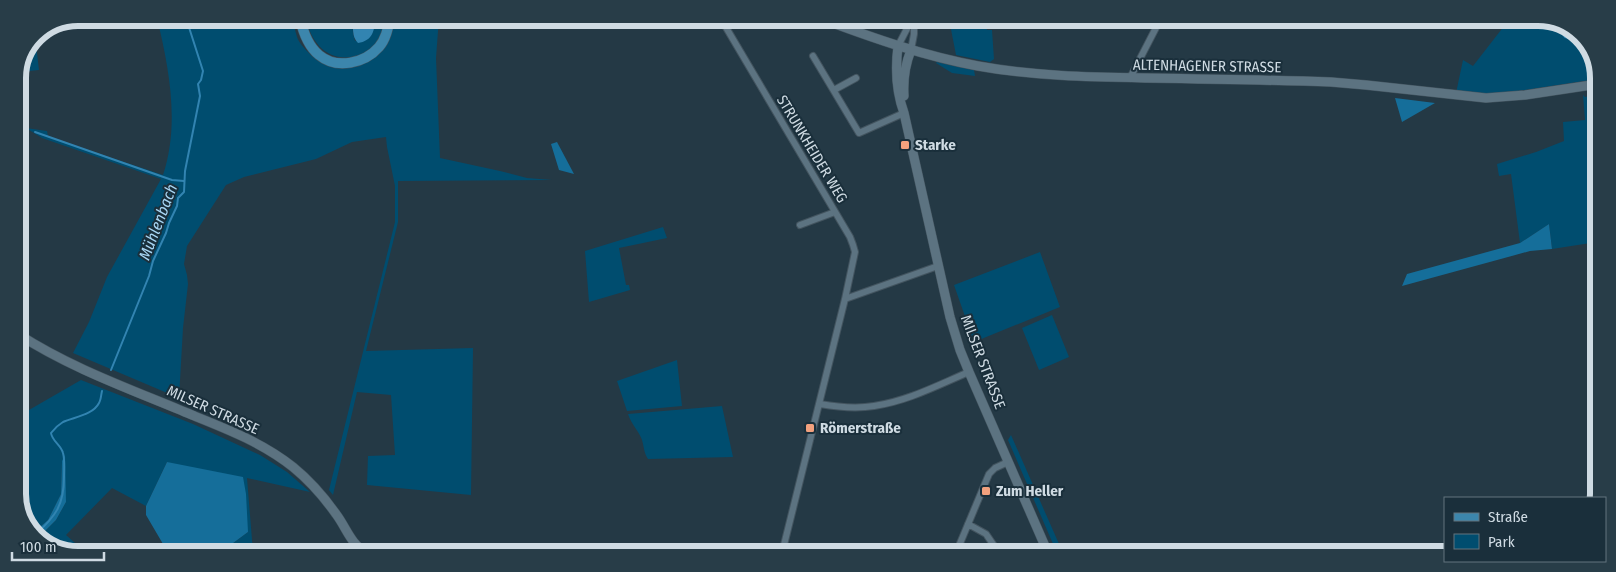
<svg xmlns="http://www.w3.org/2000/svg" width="1616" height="572" font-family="'Fira Sans Condensed',sans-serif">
  <rect width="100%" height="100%" fill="#243945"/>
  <path fill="#004d6f" d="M157 18H292C294 24 295 31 297 37 299 43 304 48 308 52 331 75 357 71 379 49 388 41 394 32 394 19L439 18 436 58 440 158 500 171 527 178 552 180 398 181V222L366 351 473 348 471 495 367 485 368 456 395 455 391 395 357 392 333 495 329 490 395 222V186L387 147 386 137 352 142 316 159 244 177 226 185 187 246 184 264 187 275 188 284 183 328 179 398 73 353 89 322 107 277 161 179 42 138 26 128 47 131 48 136 58 140 163 175C180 124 169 68 157 18Z
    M306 18H352L353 33 355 41 375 28V18H388C386 24 385 32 382 37 377 46 371 50 362 54 333 66 311 46 306 18Z
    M949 19H986L987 30H992L994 59 990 62 956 55Z
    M1508 21H1557L1586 41 1598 74V79L1492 95 1456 93 1463 60 1473 66Z
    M35 36 39 70 19 72Z
    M937 62 974 70 975 76 952 73 936 63Z
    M1598 94 1597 242 1552 249 1549 224 1520 243 1511 174 1499 176 1497 164 1536 152 1564 141 1563 122 1585 120 1583 95 1585 97Z
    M663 227 667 238 619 248 626 285H629L630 290 589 302 585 251Z
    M1040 252 1060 307 974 342 954 285Z
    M1052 315 1069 357 1039 370 1022 328Z
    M677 360 682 406 627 411 617 381Z
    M81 380 193 424 260 455 287 472 310 492 247 478 253 552H221L248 532 167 462 146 506 112 488 66 535 84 551H59L39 537 56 520 66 502 62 461 61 494 48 520 33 533 30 531 18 498V423L22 414Z
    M722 406 733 457 648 459C644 453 644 447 642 440 639 431 631 424 628 414Z
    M1011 435 1063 553H1057L1008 440Z
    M163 544 187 552H156Z"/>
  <path fill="#156e9a" d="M1395 98 1435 103 1402 122Z
    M557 142 574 174 559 170 551 144Z
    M1549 224 1552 249 1530 251 1402 286 1407 274 1520 243Z
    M65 455 66 502 56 520 39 537 33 533 48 520 61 494 62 461Z
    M167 462 243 477 246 494 248 532 221 552H187L163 544 146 515V506Z"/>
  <path fill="#3284b1" d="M352 18H375C375 31 372 41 358 43 351 36 354 27 352 18Z"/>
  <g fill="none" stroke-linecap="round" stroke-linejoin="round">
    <path stroke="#3284b1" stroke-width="2" d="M1546 21 1551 23 1552 26 1559 29 1565 37 1586 42
      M35 132 172 180 184 181
      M111 370 149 276 153 261 166 233 169 223 177 206 178 198 184 192 185 171 200 96 198 84 201 80 203 71 186 18
      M35 535C56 516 64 505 64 477 64 469 65 460 63 453 61 445 52 441 51 433 54 429 58 425 63 422 74 417 93 415 99 403 101 400 101 395 102 391"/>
    <defs>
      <path id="street" d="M721 19 850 237 853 245 855 252 845 299 782 553
        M898 46 912 19
        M911 50 914 34V19
        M813 56 859 133 904 113
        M1130 78 1160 20
        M834 90 856 78
        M800 225 835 212
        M845 299 938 266
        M820 404C837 407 856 409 874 406 908 401 938 385 969 372
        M968 524 986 534 999 553
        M956 553 989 474 995 468 1008 462"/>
      <path id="secondary" d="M822 19C873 38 924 56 978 66 1033 76 1089 77 1145 78 1207 79 1269 80 1331 82L1366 85 1486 98 1525 95 1598 84
        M898 46C895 70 896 91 904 113L950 317 960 350 969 372 1048 553
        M904 96C903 80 905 65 911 50
        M18 334C72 369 133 390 192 415 227 429 263 443 293 467 309 480 324 497 336 514 346 527 351 545 366 552"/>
      <path id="primary" d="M300 18C303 32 308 46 319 55 337 70 365 63 379 47 386 39 388 28 390 18"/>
    </defs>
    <use href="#street" stroke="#43545f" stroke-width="8"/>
    <use href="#secondary" stroke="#43545f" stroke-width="10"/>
    <use href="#primary" stroke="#43545f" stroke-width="11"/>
    <use href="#street" stroke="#5c7381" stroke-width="6"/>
    <use href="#secondary" stroke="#5c7381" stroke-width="9"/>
    <use href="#primary" stroke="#3c86ac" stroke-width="10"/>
  </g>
  <g fill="#f2a17e" stroke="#1a2f3b" stroke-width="2">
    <rect x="900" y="140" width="10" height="10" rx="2.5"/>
    <rect x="805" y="423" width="10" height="10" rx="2.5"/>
    <rect x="981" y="486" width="10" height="10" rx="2.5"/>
  </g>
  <g text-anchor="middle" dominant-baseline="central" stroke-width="4" stroke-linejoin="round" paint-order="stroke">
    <g font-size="15" fill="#cfdbe3" stroke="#1a2f3b">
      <text transform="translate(1207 66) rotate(1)">ALTENHAGENER STRASSE</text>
      <text transform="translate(812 149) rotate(59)">STRUNKHEIDER WEG</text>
      <text transform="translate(983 362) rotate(69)">MILSER STRASSE</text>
      <text transform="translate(213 410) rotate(24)">MILSER STRASSE</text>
    </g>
    <g font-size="15" font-weight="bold" fill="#cfdbe3" stroke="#1a2f3b" text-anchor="start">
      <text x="915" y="145">Starke</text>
      <text x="820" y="428">Römerstraße</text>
      <text x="996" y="491">Zum Heller</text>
    </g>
    <g font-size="16" font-style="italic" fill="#a8d6f4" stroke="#1a2f3b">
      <text transform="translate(158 222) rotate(-69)">Mühlenbach</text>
    </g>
  </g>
  <path d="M0 0H1616V572H0ZM78 26H1538A52 52 0 0 1 1590 78V494A52 52 0 0 1 1538 546H78A52 52 0 0 1 26 494V78A52 52 0 0 1 78 26Z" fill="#283d48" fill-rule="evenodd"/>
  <path fill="none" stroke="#cfdbe3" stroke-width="6" d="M78 26H1538A52 52 0 0 1 1590 78V494A52 52 0 0 1 1538 546H78A52 52 0 0 1 26 494V78A52 52 0 0 1 78 26Z"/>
  <rect x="1444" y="497" width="162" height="65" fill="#1a2f3b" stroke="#62747e"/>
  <rect x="1454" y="513" width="25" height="8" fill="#3c86ac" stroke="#62747e"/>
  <text x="1488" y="522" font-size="15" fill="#cfdbe3">Straße</text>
  <rect x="1454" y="534" width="25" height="15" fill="#004d6f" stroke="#62747e"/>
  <text x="1488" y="547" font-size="15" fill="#cfdbe3">Park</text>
  <path d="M12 552v8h92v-8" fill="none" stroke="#cfdbe3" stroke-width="2.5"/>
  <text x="20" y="552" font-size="15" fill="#cfdbe3" stroke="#1a2f3b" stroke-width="4" paint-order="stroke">100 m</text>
</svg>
